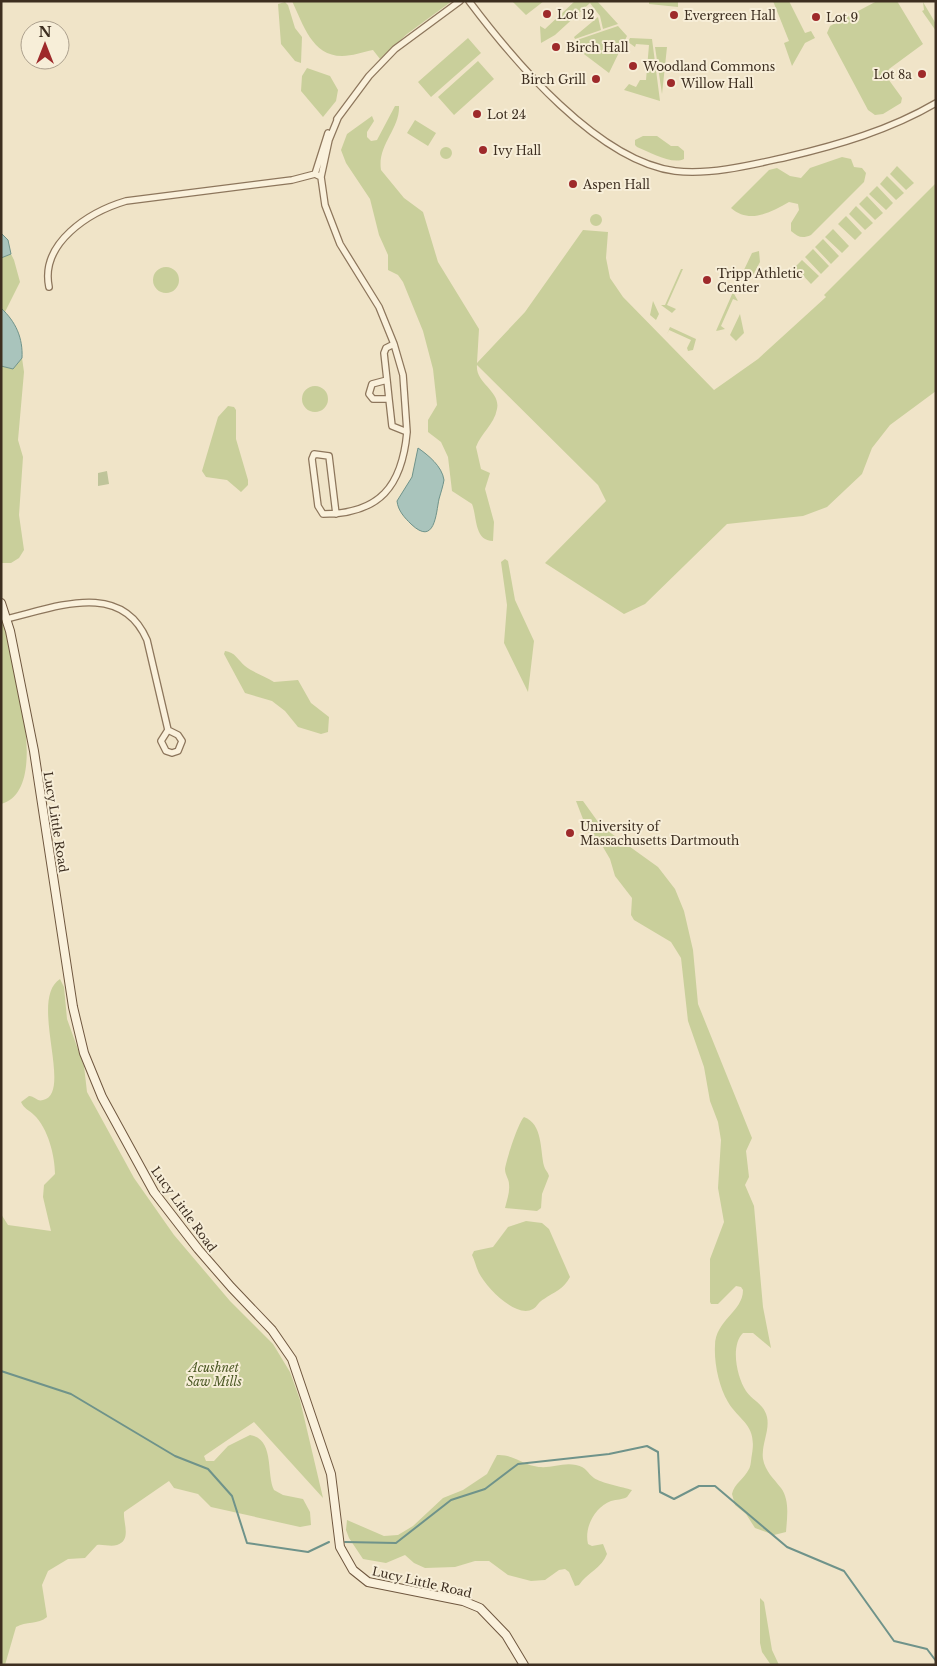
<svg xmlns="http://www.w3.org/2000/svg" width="937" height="1666" font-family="'Libre Baskerville',serif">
  <rect width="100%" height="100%" fill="#f0e4c8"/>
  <path fill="#c9cf9b" d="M292 1H452L407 34 380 59 373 50C363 52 352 56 342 56 312 56 303 24 292 1Z
    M512 1H544L526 15Z
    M575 1H597L618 24 603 29 600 16 590 3 555 35 541 43 540 26 545 29Z
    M649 1H678V7L649 4Z
    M773 1H789L805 33 811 31 815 38 805 43 792 66 784 43 789 41Z
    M877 1H897L923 44 889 69 886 76 902 98 901 103 883 114 875 115 868 110 827 33 830 26Z
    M285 2 288 5 295 28 302 37 301 63 295 61 281 44 278 4Z
    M923 2 936 24V31L922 11 924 10Z
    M598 17 601 30 575 39 574 37Z
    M618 26 627 36 609 73 572 45 577 40Z
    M468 38 481 53 431 97 418 82Z
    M630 38 652 39 660 101 624 90 629 84 636 87 640 80H646L649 45 636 44 635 47 628 42Z
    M655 47H667L662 94Z
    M478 61 494 79 454 115 438 97Z
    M307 68 330 76 338 90 336 101 323 117 301 91 302 76Z
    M395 106H399C400 129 377 145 381 170L404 198 423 212 438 262 479 329 477 363 525 312 583 230 608 232 606 258 610 278 623 297 714 390 758 359 826 297 824 295 936 183V391L890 425 872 448 862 474 827 507 803 516 727 524 645 604 624 614 545 563 606 501 598 485 477 365C475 383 501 391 497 409 494 425 481 433 476 447L481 469 490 473 485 489 494 522 493 541C474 541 477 516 472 504L452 491 448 457 441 442 428 432V420L437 405 433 369 423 331 403 282 398 275 388 270V255L379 235 370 199 346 163 341 150 347 134 372 116 374 121 367 132V137L371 141 377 140Z
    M415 120 436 133 428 146 407 133Z
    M643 136H657L671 146H678L684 151V159C672 165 649 152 637 147L635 145V140Z
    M440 153a6 6 0 1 1 12 0a6 6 0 1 1-12 0Z
    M842 157 851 159 854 167 862 168 866 173 864 182 811 235C802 239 798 237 791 231V223L799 210 798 204 789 202C770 213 749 224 731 208L769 170 777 168 790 176 801 178 810 168Z
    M897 166 914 183 906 190 890 174Z
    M887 176 904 193 896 200 880 184Z
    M877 186 893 203 886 210 869 194Z
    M867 196 883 213 875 220 859 204Z
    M856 206 873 223 865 230 849 214Z
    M590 220a6 6 0 1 1 12 0a6 6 0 1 1-12 0Z
    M846 216 862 233 855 240 838 224Z
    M833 229 849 246 842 253 825 237Z
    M823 239 839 256 831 264 815 247Z
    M813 249 829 266 821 274 805 257Z
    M759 251 760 262 753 275 743 272 752 253Z
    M11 254 14 260 20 282 5 312 1 308V258Z
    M802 260 819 276 811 284 795 267Z
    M153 280a13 13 0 1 1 26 0a13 13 0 1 1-26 0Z
    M681 269H683L667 305 676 309 672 313 661 305H665Z
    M733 292 738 301 733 299 721 326 725 329 716 331Z
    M653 301 659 314 656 320 650 315Z
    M740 314 744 333 736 341 730 335Z
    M670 327 696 339 693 350 688 351 687 348 691 340 669 330 667 334Z
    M22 358 24 372 18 440 23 457 19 515 24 550 19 558 11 563H1V366L13 369Z
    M302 399a13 13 0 1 1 26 0a13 13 0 1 1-26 0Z
    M228 406 234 407 236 410V439L248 480V485L241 492 227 480 206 477 202 471 218 417Z
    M505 559 508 561 515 600 534 641 528 692 504 643 507 605 501 562Z
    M1 609C6 622 10 637 11 650 12 658 12 666 14 673 22 701 44 793 1 804Z
    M225 651C235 652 238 660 245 666 252 672 265 676 274 682L298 680 311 703 329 717 328 732 321 734 298 727 285 711 272 701 245 693 224 654Z
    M583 801 601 826 658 867 675 889 684 911 693 950 698 1004 752 1138 746 1151 749 1177 745 1185 754 1206 763 1307 771 1348 753 1333H743C730 1346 737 1377 746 1391 753 1401 764 1404 767 1417 770 1431 761 1445 763 1459 765 1471 774 1479 781 1488 790 1500 787 1518 786 1532L774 1535 755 1528 746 1514 735 1505 732 1494C734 1484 744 1479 749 1469 751 1466 751 1459 752 1454 757 1424 740 1422 728 1402 719 1387 714 1363 715 1346 715 1320 743 1312 743 1290L741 1287 736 1286 718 1304H711L710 1302V1259L724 1222 718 1188 721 1140 718 1122 710 1101 704 1067 688 1021 681 958 671 942 634 920 631 915 632 898 615 876 610 859 603 847 588 832 576 801Z
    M60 979 64 987 67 1019 84 1066 87 1092 134 1178 174 1235 230 1301 273 1344 290 1372 300 1400 323 1498 254 1422 204 1456 206 1461H214L228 1446 250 1435C275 1439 266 1474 274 1490L283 1495 303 1499 310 1512 311 1525 300 1527 211 1507 198 1494 174 1488 169 1481 124 1512C123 1523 132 1540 117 1545 110 1547 103 1544 97 1545L85 1558 68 1559 48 1571 42 1585 47 1617C38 1625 26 1621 16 1627L5 1665H1V1214L8 1225 51 1231 43 1197 44 1185 55 1174C55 1156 48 1128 34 1115 29 1110 24 1109 21 1102L29 1096C35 1096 37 1102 43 1100 74 1093 28 999 60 979Z
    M524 1117C543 1124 540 1150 544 1166 545 1170 548 1172 549 1176L542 1194 541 1208 537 1211 505 1208C507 1200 510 1192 509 1184 509 1179 505 1175 505 1169 506 1161 518 1123 524 1117Z
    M526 1221 542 1223 549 1229 570 1277C564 1289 554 1292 544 1299 539 1301 537 1307 533 1309 516 1319 486 1287 479 1273 476 1267 475 1261 472 1255L474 1251 493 1247 508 1227Z
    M497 1455C511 1454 521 1463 534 1466 549 1470 561 1462 576 1465 587 1467 587 1473 594 1478 601 1483 623 1487 632 1490L627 1497C622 1500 617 1499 611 1501 595 1507 584 1527 588 1544L592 1546 603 1544 607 1554C602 1568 587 1573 579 1585L575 1586 569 1572 565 1569 559 1570 545 1580 531 1581 508 1575 489 1561H475L455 1567 425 1568 414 1563 405 1555 386 1563 363 1559 349 1538 346 1530 347 1520 384 1536 398 1535 413 1526 443 1498 463 1490 487 1474Z
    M760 1598 764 1602 772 1650 779 1665H771L762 1652 760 1643Z"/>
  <path fill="#bfc49a" d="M107 471 109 484 98 486V473Z"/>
  <path fill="#a9c4bc" stroke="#6f938a" d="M1 233 8 240 11 254 1 258Z
    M1 308C16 322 23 338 22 358L13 369 1 366Z
    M418 448C428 455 442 466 444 480 443 486 441 492 439 499 436 513 435 547 411 524 405 518 398 511 397 501L412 477Z"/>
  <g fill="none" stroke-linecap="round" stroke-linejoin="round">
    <path stroke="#6f938a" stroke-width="2" d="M1 1371 71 1394 175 1456 208 1469 232 1496 247 1543 308 1552 329 1542
      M345 1542 396 1543 451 1500 485 1489 518 1464 609 1454 647 1446 658 1452 660 1492 674 1499 699 1486H715L787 1547 844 1571 894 1641 927 1649 936 1661"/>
    <defs>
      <path id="street" d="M469 1C514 61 598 161 675 171 712 175 751 165 787 157 838 145 890 130 936 103
        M338 118 329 140 321 177 325 205 340 244 379 307 394 344
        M337 119 369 76 395 49 460 1
        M315 174 328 133
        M49 287C40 243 89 212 126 201L292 180 315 174 321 177
        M387 380 384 353 386 348 394 344 403 375 407 432
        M336 514 329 456 314 454 312 459 318 506 323 514C380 514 402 486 407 432L392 426 389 399H373L369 394 372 384 387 380 389 399
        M6 619C54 608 121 579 147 640L168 730 178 735 182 741 178 751 172 753 166 751 161 741 168 730"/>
      <path id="secondary" d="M1 603 10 631 34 751 73 1007 84 1053 102 1097 154 1192 198 1249 231 1287 272 1330 292 1359 331 1474 340 1547 353 1570 368 1582 463 1601 480 1608 506 1635 524 1665"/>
    </defs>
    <use href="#street" stroke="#8d765c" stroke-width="8"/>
    <use href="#secondary" stroke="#6f573f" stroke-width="10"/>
    <use href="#street" stroke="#faf1dc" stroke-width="5.5"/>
    <use href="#secondary" stroke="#faf1dc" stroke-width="8"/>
  </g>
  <g fill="#9e2a2b" stroke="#f7eed8" stroke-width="2">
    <circle cx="547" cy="14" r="5"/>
    <circle cx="674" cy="15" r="5"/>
    <circle cx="816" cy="17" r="5"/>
    <circle cx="556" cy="47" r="5"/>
    <circle cx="633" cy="66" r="5"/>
    <circle cx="922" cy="74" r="5"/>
    <circle cx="596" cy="79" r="5"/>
    <circle cx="671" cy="83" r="5"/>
    <circle cx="477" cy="114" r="5"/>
    <circle cx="483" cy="150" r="5"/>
    <circle cx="573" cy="184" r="5"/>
    <circle cx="707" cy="280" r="5"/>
    <circle cx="570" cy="833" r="5"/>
  </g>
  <g text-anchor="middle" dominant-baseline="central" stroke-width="4" stroke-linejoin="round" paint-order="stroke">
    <g font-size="12" fill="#3d2e20" stroke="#f7eed8" text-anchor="start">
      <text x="557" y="14">Lot 12</text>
      <text x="684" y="15">Evergreen Hall</text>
      <text x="826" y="17">Lot 9</text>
      <text x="566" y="47">Birch Hall</text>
      <text x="643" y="66">Woodland Commons</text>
      <text x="912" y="74" text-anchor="end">Lot 8a</text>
      <text x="586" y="79" text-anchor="end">Birch Grill</text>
      <text x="681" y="83">Willow Hall</text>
      <text x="487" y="114">Lot 24</text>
      <text x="493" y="150">Ivy Hall</text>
      <text x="583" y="184">Aspen Hall</text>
      <text x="717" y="273">Tripp Athletic<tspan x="717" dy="14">Center</tspan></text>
      <text x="580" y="826">University of<tspan x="580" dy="14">Massachusetts Dartmouth</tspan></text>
    </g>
    <g font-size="12" fill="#3d2e20" stroke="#f7eed8">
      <text transform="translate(56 822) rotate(81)">Lucy Little Road</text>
      <text transform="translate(184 1209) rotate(54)">Lucy Little Road</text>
      <text transform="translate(422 1582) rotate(13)">Lucy Little Road</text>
    </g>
    <g font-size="12" font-style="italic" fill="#4d5a26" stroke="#f7eed8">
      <text x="214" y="1367">Acushnet<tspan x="214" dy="14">Saw Mills</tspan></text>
    </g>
  </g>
  <rect width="937" height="1666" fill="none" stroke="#3d2e20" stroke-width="5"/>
  <g transform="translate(45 45)"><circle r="24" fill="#f7eed8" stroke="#ada18e"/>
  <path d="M0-4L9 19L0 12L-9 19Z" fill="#9e2a2b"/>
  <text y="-8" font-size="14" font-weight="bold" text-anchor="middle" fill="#3d2e20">N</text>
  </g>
</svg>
